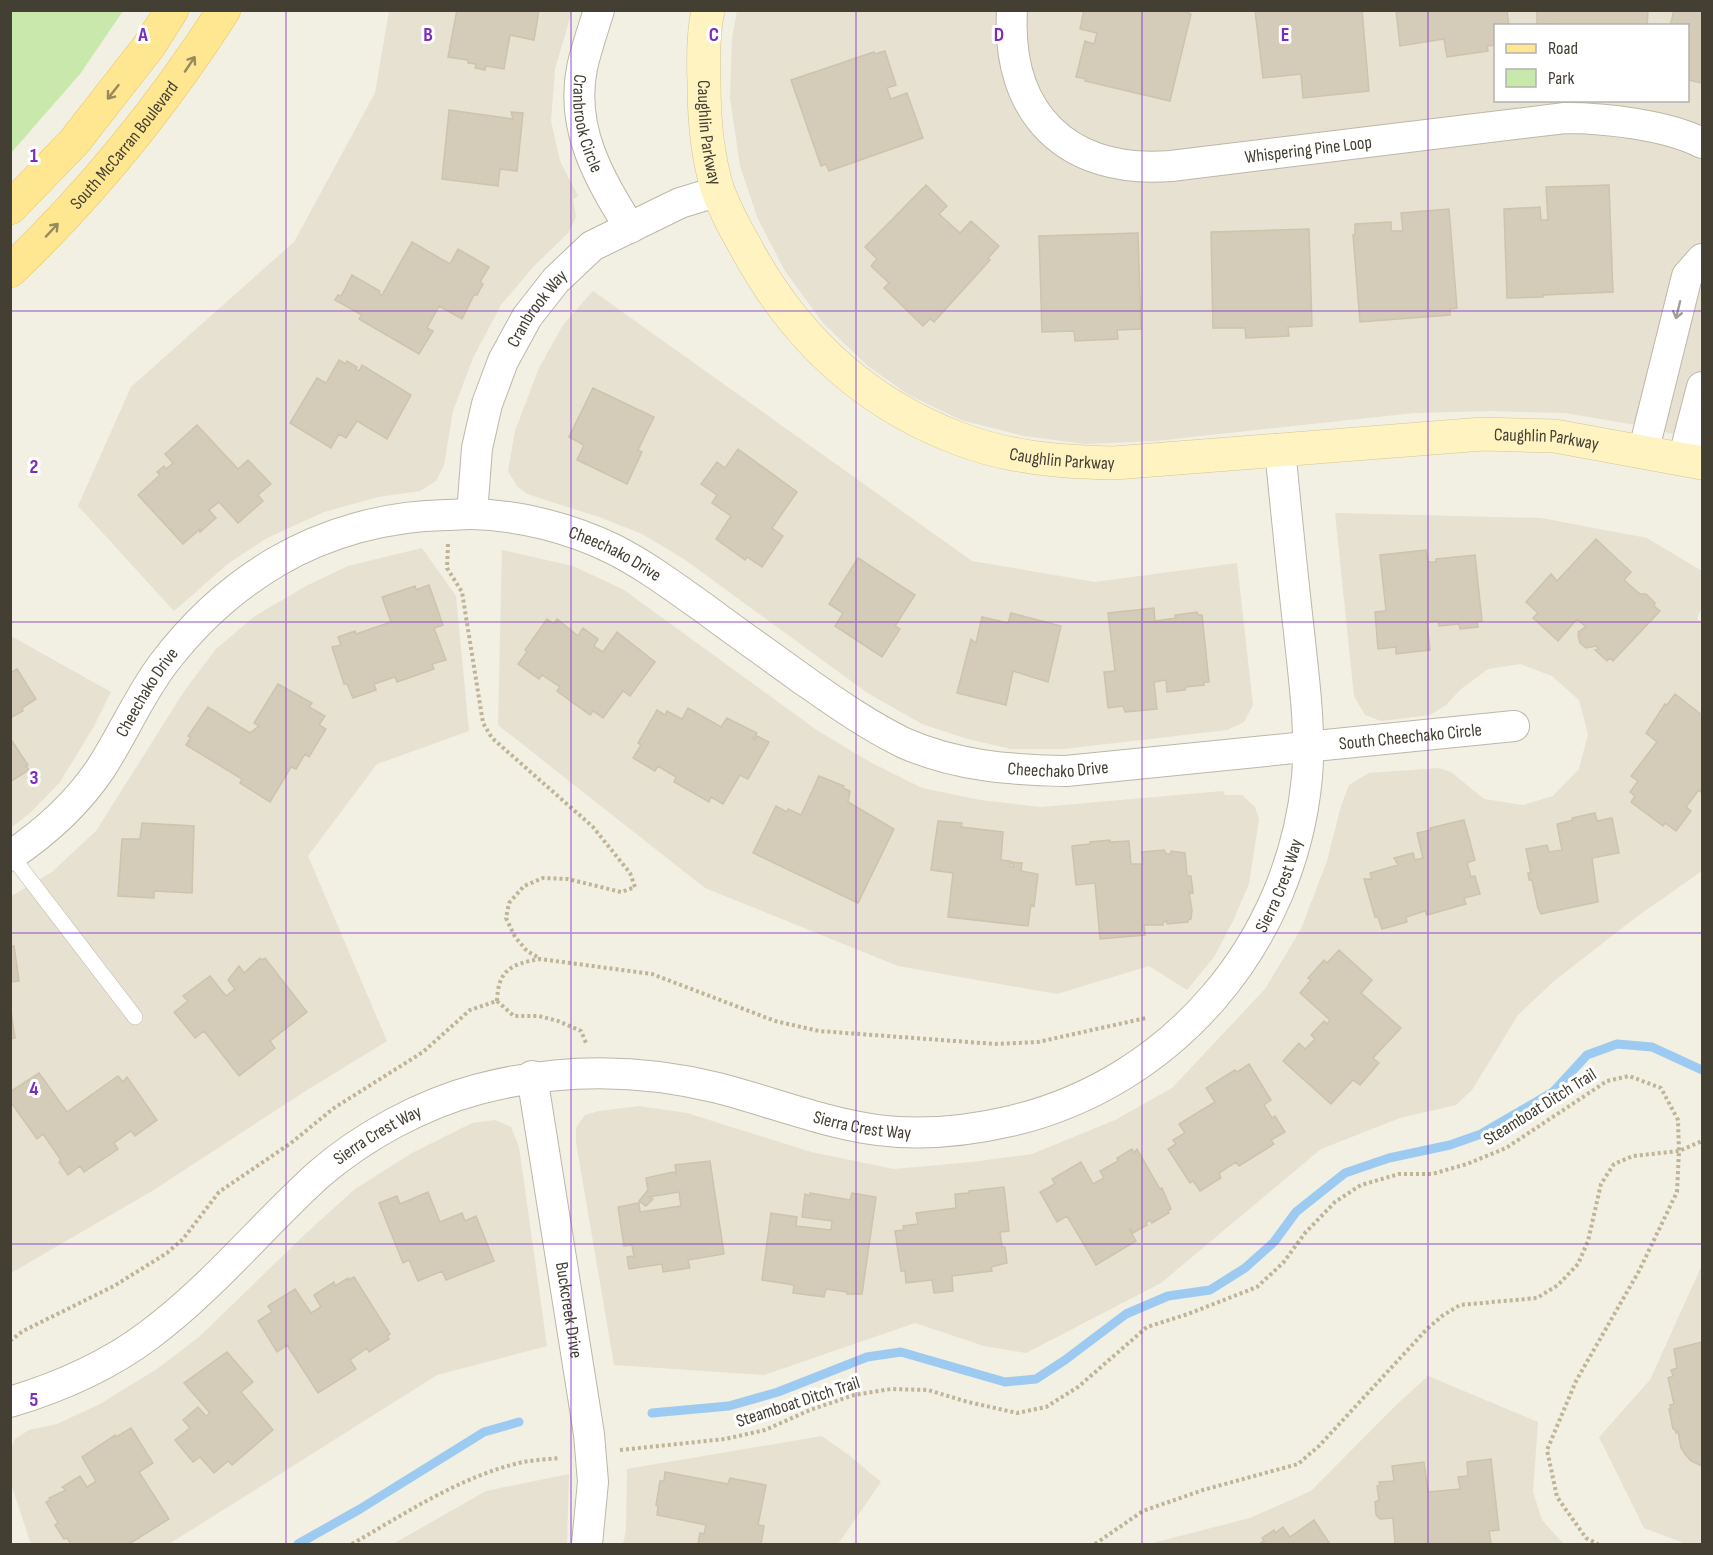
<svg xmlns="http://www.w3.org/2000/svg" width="1713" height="1555" font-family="'Sofia Sans Condensed',sans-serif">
  <rect width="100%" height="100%" fill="#f2efe3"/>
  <path fill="#e6e1d1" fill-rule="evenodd" d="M389 11H572L555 69 551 121 560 161 578 196 573 199 576 217 568 233 534 266 501 305 473 358 453 411 444 465 436 481 420 491 378 497 324 512 267 538 229 563 174 611 78 506 131 387 294 242 375 93Z
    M737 11H1702V441L1636 425 1565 413 1490 411 1414 413 1155 441 1085 444 1024 436 961 420 909 395 869 367 823 323 785 271 758 219 740 166 730 98 732 38ZM1496 26H1688V100H1496Z
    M593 291 972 561 1095 582 1237 563 1253 705 1244 722 1227 730 1064 749H1011L968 739 922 724 866 692 684 559 642 534 602 518 527 494 517 486 508 471 515 431 539 368 563 325Z
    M1335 513 1541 518 1647 538 1702 571V607L1697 618 1702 624V871L1635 918 1554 981 1518 1015 1472 1090 1456 1105 1400 1118 1321 1149 1161 1283 1026 1353 984 1346 915 1323 764 1375 614 1365 576 1142V1128L585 1115 599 1111 639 1106 687 1113 811 1152 894 1169 972 1162 1032 1154 1115 1120 1172 1088 1265 989 1301 929 1327 861 1341 806 1349 785 1369 773 1439 768 1451 772 1484 799 1523 805 1553 796 1579 769 1588 734 1579 700 1552 676 1520 664 1488 669 1461 689 1446 705 1430 715 1381 721 1365 715 1354 696Z
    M422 548 456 596 469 731 377 764 308 856 387 1041 307 1090 152 1191 11 1273 10 897 52 872 96 831 185 690 216 649 255 616 306 586 348 566Z
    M502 550 573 566 624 590 818 731 870 762 922 788 980 800 1041 807 1223 791 1225 795H1242L1255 807 1259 819 1249 884 1233 921 1214 957 1187 990 1149 966 1057 994 898 966 705 888 498 725Z
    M11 636 111 692 93 728 60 782 31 812 11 828Z
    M495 1120 511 1127 519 1147 547 1346 437 1375 169 1544H31L11 1484V1449L15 1439 29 1430 57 1424 100 1404 157 1369 199 1337 301 1238 355 1189 412 1153 472 1123Z
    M1702 1265V1544H1686L1644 1528 1599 1437 1650 1380Z
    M1428 1376 1538 1422 1533 1492 1542 1520 1564 1544H1149L1250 1518 1311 1491 1394 1407Z
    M822 1436 850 1456 881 1482 838 1544H623L626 1530 627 1469Z
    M569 1474 567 1544H393L486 1491Z"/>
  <path fill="#c9e8ab" d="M11 10 123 11 80 74 11 153Z"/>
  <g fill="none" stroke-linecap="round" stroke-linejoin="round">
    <path stroke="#9dcaf1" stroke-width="9" d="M652 1413 729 1406 778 1392 867 1357 901 1352 1005 1382 1036 1379 1065 1360 1126 1314 1168 1296 1210 1290 1245 1268 1274 1242 1296 1212 1345 1173 1389 1158 1450 1145 1481 1134 1553 1092 1587 1055 1617 1044 1652 1047 1702 1070
      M298 1544 360 1509 484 1432 519 1422"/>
  </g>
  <path fill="#d4cbb9" stroke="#cfc3ac" stroke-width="1.5" d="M457 10H539L534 40 510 35 504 69 486 66 485 70 475 68 476 64 468 63V60L448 57Z
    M1084 10H1186V12L1191 14 1170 101 1085 81 1086 79 1076 77 1085 41 1094 44 1097 33 1080 29Z
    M1255 10H1362L1369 91 1303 98 1301 74 1263 78Z
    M1396 10H1507L1509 26H1496V45L1487 46 1488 51 1447 57 1444 39 1400 46Z
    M1537 10H1648L1647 26 1537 24Z
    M1674 10H1702V83L1688 80V26H1670Z
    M885 51 896 85 887 88 891 99 907 93 923 138 829 171 826 164 821 166 791 80 874 52 875 54Z
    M449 110 513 119 511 112 523 113 517 171 500 169 498 186 442 179Z
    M926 185 947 206 939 214 960 233 971 221 999 246 988 258 990 260 934 322 930 319 923 326 884 288 889 283 871 266 877 259 865 247Z
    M1609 185 1613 292 1543 295V297L1507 298 1504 209 1540 207 1541 220H1548L1546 187Z
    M1449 209 1457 308 1450 309V315L1360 322 1353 235H1355V224L1391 222V231H1403L1401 213Z
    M1309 229 1312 326 1288 327 1289 336 1246 338 1245 328H1213L1211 232Z
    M1138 233 1141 329 1117 330 1118 339 1075 341 1074 331 1042 332 1039 236Z
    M412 242 450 264 458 249 489 267 480 282 483 284 477 295H474L462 319 439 306 427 328 433 331 419 354 359 319 362 315 335 300 338 295 341 296 352 275 380 291 379 294 382 295Z
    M339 360 346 364 347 361 357 367 356 369 359 371 362 365 411 395 387 439 357 421 346 438 339 434 331 448 290 423 317 378 326 383Z
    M593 388 654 417 638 450 642 452 627 484 577 460 584 445 569 437Z
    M197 425 238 469 248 460 271 484 258 495 263 501 238 523 219 502 209 510 216 518 200 532V529L183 544 138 495 160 475 157 472 164 466 166 469 173 463 165 454Z
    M738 449 797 492 772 528 783 536 762 567 747 557 745 560 716 539 731 516 712 503 717 495 701 484 717 462 725 468Z
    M1596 539 1631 572 1624 580 1640 594H1646L1655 603 1654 606 1660 611 1613 661 1610 658 1607 661 1595 650 1599 649 1596 646 1586 648 1580 643 1578 635 1580 634 1578 632 1586 627 1577 619 1558 641 1533 618 1538 613 1526 602 1551 574 1557 581Z
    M1426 550 1428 562H1436V559L1475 555 1482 621 1477 622 1478 627 1460 629 1459 624 1439 626 1438 621 1427 622 1430 650 1396 654V647L1378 649 1375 612 1386 611 1380 555Z
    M858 558 915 595 895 626 900 629 882 657 835 626 843 613 829 604Z
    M429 585 443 625 434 628 446 660 432 664 434 669 397 682 395 677 374 684 376 690 353 698 347 684H344L332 647 341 645 338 637 355 631 356 634 391 622 382 597 415 586 416 590Z
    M1154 608 1155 621 1176 618 1175 615 1197 612 1198 615H1202L1209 682H1204V685L1186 687 1185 690 1167 692 1166 680 1154 682 1157 709 1125 712 1123 706 1108 708 1104 672 1115 671 1108 613Z
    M1011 613 1061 626 1048 682 1013 671 1006 705 957 693 971 639 976 643 982 617 1008 623Z
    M547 619 554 624 557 619 578 636 583 628 598 639 594 646 603 652 617 632 655 662 630 696 623 691 603 718 593 711 590 715 557 691 560 687 542 675 539 679 518 664 527 652 525 650Z
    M17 669 36 699 22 708 23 711 10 718V673Z
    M278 684 312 703 309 707 325 716 319 725 326 729 309 757 305 754 296 769 291 767 270 802 240 783 242 779 186 745 191 737 188 736 208 707 250 733 259 726 254 723Z
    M1675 694 1702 715V793L1699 790 1686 807 1691 811 1676 831 1665 823 1663 826 1631 802 1635 796 1630 792 1638 781 1631 776 1657 742 1646 733 1665 704 1667 705Z
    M688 708 721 727 727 718 757 733 753 739 755 740 757 736 769 742 748 779 740 775 723 804 711 797 709 802 674 782 676 777 658 766 655 771 633 758 641 745 638 743 657 710 665 715 667 711 682 719Z
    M10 738 28 765 26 766 29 770 10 782Z
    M819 776 844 786 843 788 850 791 848 802 894 829 858 903 753 853 776 806 787 812 788 809 801 815Z
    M1595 813 1597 821 1612 818 1619 853 1592 858 1598 902 1541 914 1538 908 1532 880H1529L1528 873H1531L1526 849 1547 845 1549 852 1562 850 1557 824 1573 820 1572 818Z
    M1464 820 1475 860 1467 863 1471 877 1475 876 1480 894 1464 898 1466 904 1427 915 1425 911 1406 917 1407 922 1382 929 1378 917H1375L1364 879H1372L1370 873 1398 865 1394 858 1413 853 1415 860 1423 858 1417 833 1431 830 1430 828Z
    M938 821 962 823 961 827 1003 832 1001 860 1010 861V867H1014L1011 862 1022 863 1021 871 1038 874 1034 906 1031 905 1028 926 948 917 953 873 931 870Z
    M142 823 194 826 192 893 154 891V898L118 896 122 839H140Z
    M1110 840V842L1129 841 1131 864H1143L1142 852 1164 850 1166 854H1171V851L1185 853 1187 876H1191L1193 893 1189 892 1192 910 1191 919 1188 920V922L1167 924V921L1163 922V925H1144L1145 935 1100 939 1095 883 1076 885 1072 846 1090 844V842Z
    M10 946H14L19 981 10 982Z
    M1339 950 1372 980 1361 993 1401 1028 1373 1058 1379 1063 1360 1085 1353 1080 1331 1104 1283 1061 1299 1043 1305 1049 1315 1039 1311 1035 1324 1021 1327 1024 1330 1020 1300 993 1311 980 1308 978 1324 960 1327 963Z
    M260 958 262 960 265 958 307 1012 270 1041 275 1048 239 1076 204 1031 195 1038 174 1012 188 1001 183 996 210 976 226 996 235 989 228 980 239 966 244 973Z
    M10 1005 15 1038 10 1039Z
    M1249 1064 1271 1100 1264 1105 1272 1118 1275 1116 1285 1132 1271 1140 1274 1144 1239 1166 1236 1162 1219 1173 1221 1178 1200 1191 1193 1181 1190 1183 1168 1149 1176 1144 1173 1140 1185 1133 1179 1124 1215 1102 1206 1088 1235 1070 1237 1072Z
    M39 1073 67 1112 118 1076 123 1082 127 1077 157 1120 135 1136 131 1131 114 1143 118 1149 84 1172 80 1166 68 1175 59 1162 61 1160 43 1134 37 1139 10 1101V1092Z
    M1132 1149 1134 1153 1137 1149 1160 1189 1162 1188 1171 1209 1168 1211 1169 1213 1152 1223 1150 1220 1146 1223 1147 1225 1133 1233 1131 1229H1129L1136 1241 1096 1265 1067 1216 1057 1222 1040 1192 1055 1184 1052 1179 1081 1162 1093 1184 1104 1178 1100 1171 1118 1161 1117 1158Z
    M710 1161 724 1254 688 1260 690 1268 663 1272 662 1264 629 1269 627 1257 634 1256 632 1245 624 1246 618 1207 639 1203 640 1212 681 1206 679 1192 649 1197 653 1199 646 1206 639 1201 648 1190 646 1178 673 1172 676 1174 675 1165Z
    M1004 1187 1009 1231 1000 1232 1002 1247H1005L1007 1263 991 1267 992 1271 952 1276 953 1291 934 1293 932 1280 906 1283 905 1271H901L895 1231 904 1230 903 1226 918 1224 916 1213 956 1208 955 1194 969 1193V1191Z
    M428 1192 440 1222 462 1213 465 1221 476 1216 494 1261 446 1280 442 1271 418 1281 409 1260 403 1263 379 1203 397 1196 400 1204Z
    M810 1193 850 1200 852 1193 876 1197 862 1294H847V1292L826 1289 824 1297 793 1293 794 1285 762 1280 771 1213 797 1217 796 1226 831 1230 832 1221 802 1217 805 1194 810 1196Z
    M354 1277 390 1334 387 1336 389 1339 369 1352 367 1348 350 1360 356 1369 318 1393 287 1345 277 1352 258 1321 272 1312 268 1306 295 1289 311 1313 321 1307 314 1295 334 1282 335 1286 348 1278 349 1280Z
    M1702 1342V1466L1691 1461 1685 1454 1681 1448 1678 1431 1676 1433 1675 1429H1673L1669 1409H1671L1670 1405 1674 1404 1668 1378 1673 1376 1671 1370 1677 1368 1674 1349Z
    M227 1352 253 1382 241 1392 273 1430 232 1465 228 1461 214 1473 200 1457 193 1462 175 1440 190 1428 183 1420 198 1407 206 1416 210 1413 184 1383Z
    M131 1428 153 1463 139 1472 169 1519 129 1544H71L67 1538 64 1539 55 1525 58 1523 46 1502 50 1500 49 1498 66 1490 62 1487 80 1476 87 1487 96 1481 82 1457 115 1435 116 1437Z
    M1491 1459 1499 1530 1489 1531 1491 1543 1393 1544 1395 1543 1393 1518 1380 1519 1376 1515 1375 1502 1379 1500 1377 1486 1380 1485 1379 1482 1394 1481 1392 1466 1424 1462 1428 1492 1460 1489 1458 1477 1468 1476 1467 1462Z
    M665 1472 728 1484 730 1478 766 1485 758 1525 764 1526 761 1544H764H698L700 1533 704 1534 706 1525 657 1515 658 1506 656 1505 660 1481H664Z
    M1314 1520 1330 1544H1259L1264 1541 1262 1538 1274 1530 1275 1533 1283 1527 1290 1537Z"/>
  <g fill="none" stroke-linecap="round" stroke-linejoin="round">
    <defs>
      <path id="lane" d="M11 855 135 1017"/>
      <g id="street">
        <path id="s1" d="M599 10C593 30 586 49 582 68 570 129 599 178 630 228"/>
        <path id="s2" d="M1012 10C1006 114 1067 174 1171 166L1565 118C1605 118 1667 125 1702 143"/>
        <path d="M1643 453 1687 276 1702 259"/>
        <path d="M1683 460 1702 387"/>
        <path id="s3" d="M472 514 477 448 487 404 503 361 527 317 556 280 592 246 680 203 719 191"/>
        <path id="s4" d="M10 856C46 832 77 804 101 768 123 734 139 696 163 664 194 623 232 588 276 562 327 532 387 516 446 515 454 515 463 514 471 514 519 515 570 528 613 549 645 565 674 587 704 608 736 632 769 655 802 679 835 702 867 725 904 743 956 766 1011 770 1066 771L1514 726"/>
        <path id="s5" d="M532 1076 589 1434 593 1482 587 1544"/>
        <path id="s6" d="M10 1402C60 1387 108 1366 149 1335 211 1289 261 1227 318 1175 363 1136 422 1104 479 1089 559 1068 638 1068 718 1088 772 1102 821 1122 877 1130 922 1136 968 1131 1011 1121 1173 1083 1292 942 1307 777 1311 729 1304 680 1299 632 1292 571 1286 510 1280 449"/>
      </g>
      <g id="secondary">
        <path id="s7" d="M708 10C703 34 703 59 704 83 704 119 707 156 718 191 725 209 734 227 744 244 792 335 861 401 957 438 1008 458 1061 462 1114 463L1483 434 1555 436 1702 463"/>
      </g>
      <g id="primary">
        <path d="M10 208 74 142 149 46 172 10"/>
        <path id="s8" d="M10 271C92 193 163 105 224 10"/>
      </g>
    </defs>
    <use href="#lane" stroke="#beb7a6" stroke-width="16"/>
    <use href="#street" stroke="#beb7a6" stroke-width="32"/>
    <use href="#secondary" stroke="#d4c692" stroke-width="34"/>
    <use href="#primary" stroke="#e5c55e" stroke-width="34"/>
    <path stroke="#c0b497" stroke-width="4" stroke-dasharray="3 3" stroke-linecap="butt" d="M448 544 447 568 462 592 483 723 492 738 593 827 630 873 635 887 621 892 568 879 543 878 524 886 509 903 506 918 515 937 527 951 539 958
      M497 1001C498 970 511 964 540 959L652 974 775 1021 819 1031 995 1044 1038 1042 1146 1018
      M10 1341 23 1331 114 1286 167 1253 183 1239 219 1192 291 1143 334 1108 423 1052 470 1010 497 1001 514 1016H539L558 1021 581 1031 586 1043
      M620 1450 725 1439 765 1430 810 1410 854 1395 891 1389 928 1390 968 1402 1017 1413 1046 1407 1078 1387 1147 1327 1188 1314 1257 1287 1283 1263 1305 1233 1335 1202 1361 1185 1399 1174H1432L1467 1164 1506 1148 1607 1081 1629 1076 1661 1088 1678 1120 1679 1151 1677 1192 1639 1271 1576 1381 1547 1450 1557 1497 1586 1538 1598 1544
      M352 1544C406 1513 461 1476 523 1462 535 1460 548 1459 560 1458
      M1095 1544 1143 1511 1203 1490 1298 1464 1319 1446 1426 1330 1442 1316 1460 1305 1537 1298 1558 1285 1578 1264 1588 1241 1601 1184 1614 1164 1633 1156 1679 1151 1702 1141"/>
    <use href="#lane" stroke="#fff" stroke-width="15"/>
    <use href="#street" stroke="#fff" stroke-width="30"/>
    <use href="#secondary" stroke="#fff4c1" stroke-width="33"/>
    <use href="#primary" stroke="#ffe690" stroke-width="33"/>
  </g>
  <defs><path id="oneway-shaft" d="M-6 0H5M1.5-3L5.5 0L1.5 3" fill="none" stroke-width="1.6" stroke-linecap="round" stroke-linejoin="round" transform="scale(1.5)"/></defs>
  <g stroke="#988a5d">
    <use href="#oneway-shaft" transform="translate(190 64) rotate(-56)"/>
    <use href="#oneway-shaft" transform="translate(113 92) rotate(128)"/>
    <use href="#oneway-shaft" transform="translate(52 230) rotate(-47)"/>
  </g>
  <use stroke="#a29f99" href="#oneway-shaft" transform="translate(1678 310) rotate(104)"/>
  <path fill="none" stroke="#7b2cbf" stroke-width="1.5" stroke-opacity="0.55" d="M286 10V1544M571 10V1544M856 10V1544M1142 10V1544M1428 10V1544M10 311H1702M10 622H1702M10 933H1702M10 1244H1702"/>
  <g text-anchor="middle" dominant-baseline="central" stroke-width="6" stroke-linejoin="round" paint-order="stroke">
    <g font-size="18" fill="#443f33" stroke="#fff">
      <text stroke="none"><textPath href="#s1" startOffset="117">Cranbrook Circle</textPath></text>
      <text stroke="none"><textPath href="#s7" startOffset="123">Caughlin Parkway</textPath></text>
      <text stroke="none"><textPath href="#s8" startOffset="170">South McCarran Boulevard</textPath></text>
      <text stroke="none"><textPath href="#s2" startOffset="398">Whispering Pine Loop</textPath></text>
      <text stroke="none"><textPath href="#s3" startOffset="220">Cranbrook Way</textPath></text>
      <text stroke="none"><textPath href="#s7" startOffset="1130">Caughlin Parkway</textPath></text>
      <text stroke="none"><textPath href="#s7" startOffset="644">Caughlin Parkway</textPath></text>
      <text stroke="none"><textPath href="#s4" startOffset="756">Cheechako Drive</textPath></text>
      <text stroke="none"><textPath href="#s4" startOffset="216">Cheechako Drive</textPath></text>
      <text stroke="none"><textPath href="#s4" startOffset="1614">South Cheechako Circle</textPath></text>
      <text stroke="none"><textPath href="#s4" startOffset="1260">Cheechako Drive</textPath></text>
      <text stroke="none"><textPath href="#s6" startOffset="1485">Sierra Crest Way</textPath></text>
      <text transform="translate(1540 1107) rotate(-32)">Steamboat Ditch Trail</text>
      <text stroke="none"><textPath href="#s6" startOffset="963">Sierra Crest Way</textPath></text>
      <text stroke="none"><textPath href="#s6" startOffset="460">Sierra Crest Way</textPath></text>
      <text stroke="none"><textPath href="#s5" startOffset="237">Buckcreek Drive</textPath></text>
      <text transform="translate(798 1402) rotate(-18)">Steamboat Ditch Trail</text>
    </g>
  </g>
  <g font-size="20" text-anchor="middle" font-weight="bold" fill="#7b2cbf" stroke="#fff" stroke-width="6" stroke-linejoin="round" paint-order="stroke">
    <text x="143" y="41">A</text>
    <text x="428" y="41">B</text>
    <text x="714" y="41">C</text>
    <text x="999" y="41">D</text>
    <text x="1285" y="41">E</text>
    <text x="34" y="162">1</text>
    <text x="34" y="473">2</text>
    <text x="34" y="784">3</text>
    <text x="34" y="1095">4</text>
    <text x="34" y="1406">5</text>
  </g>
  <rect width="1713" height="1555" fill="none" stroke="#443f33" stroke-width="24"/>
  <rect x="1494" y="24" width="195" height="78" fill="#ffffff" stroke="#b4b2ad" stroke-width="1.5"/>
  <rect x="1506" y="44" width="30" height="9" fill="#ffe690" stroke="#b4b2ad" stroke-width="1.5"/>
  <text x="1548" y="54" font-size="18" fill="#443f33">Road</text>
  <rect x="1506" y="69" width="30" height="18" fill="#c9e8ab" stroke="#b4b2ad" stroke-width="1.5"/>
  <text x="1548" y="84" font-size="18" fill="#443f33">Park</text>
</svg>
